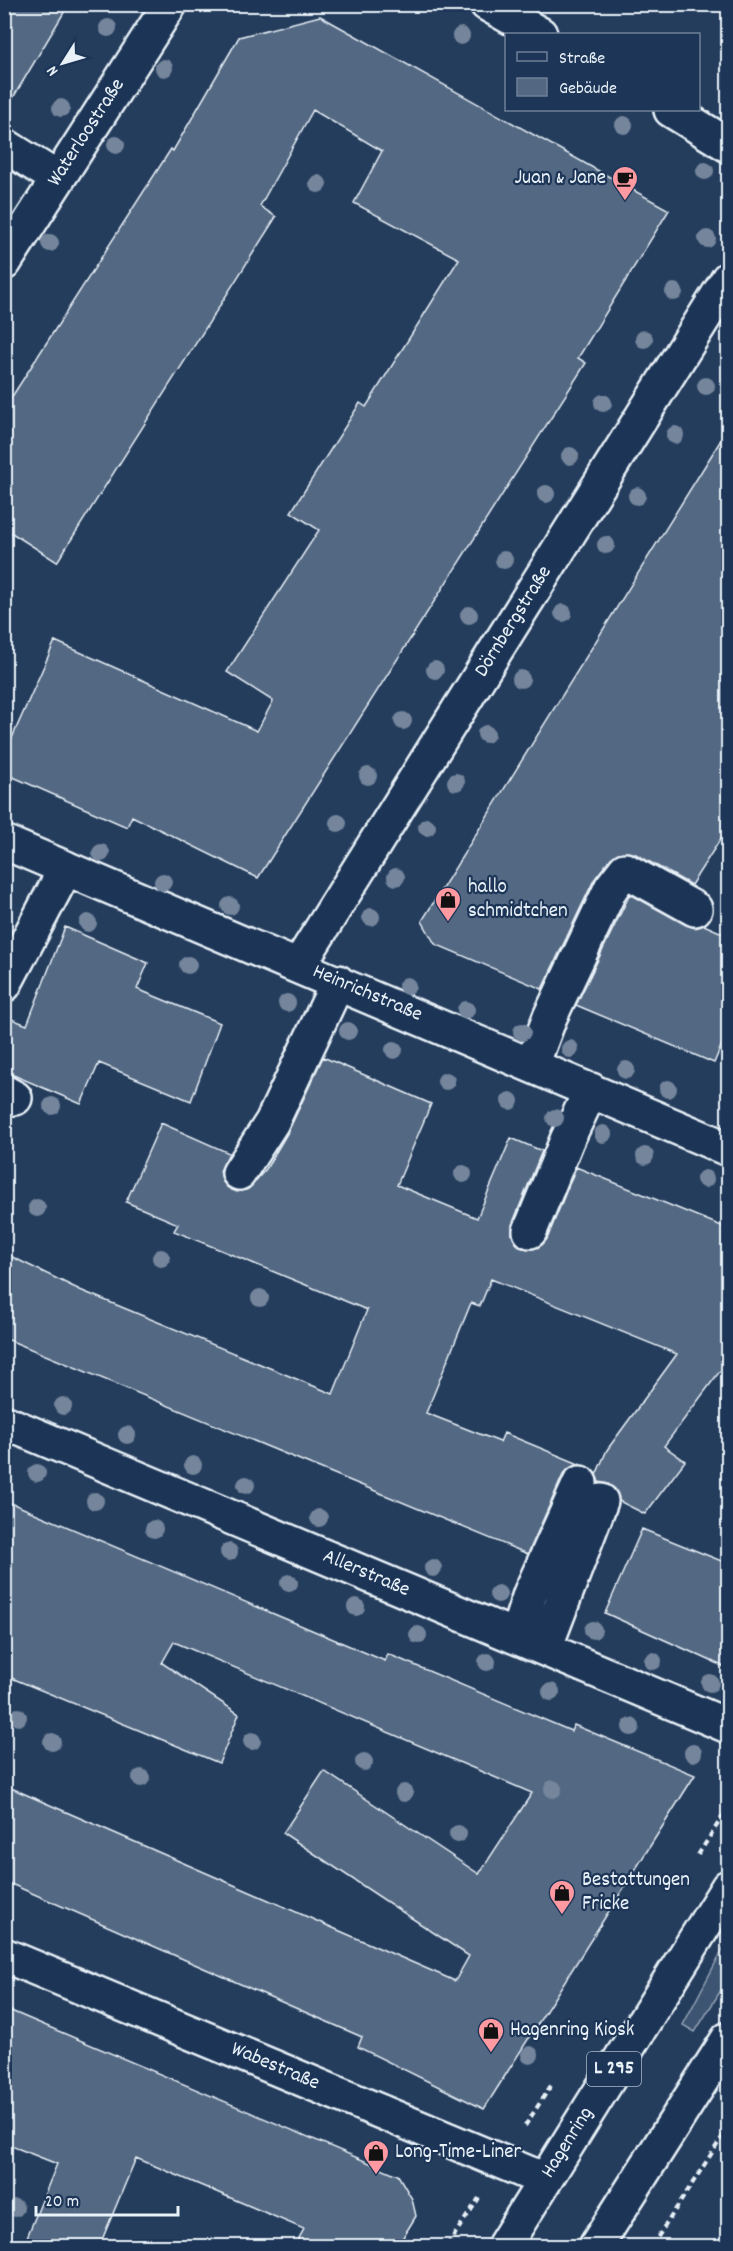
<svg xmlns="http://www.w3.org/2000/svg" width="733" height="2251" font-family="Dekko,sans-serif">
  <rect width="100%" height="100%" fill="#253d5d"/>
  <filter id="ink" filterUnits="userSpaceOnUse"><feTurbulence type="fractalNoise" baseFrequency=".0167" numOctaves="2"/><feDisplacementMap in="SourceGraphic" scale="12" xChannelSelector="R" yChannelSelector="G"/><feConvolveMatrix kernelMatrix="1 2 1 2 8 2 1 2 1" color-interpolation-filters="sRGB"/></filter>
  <g filter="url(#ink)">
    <path fill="#3e5472" stroke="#93a2b5" stroke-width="1.5" d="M728 1939V1979L695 2032 683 2025Z"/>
    <path fill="#536782" stroke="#e8f1f8" stroke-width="1.5" d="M4 4H69L4 113Z
      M320 16 669 210 578 358 586 363 258 878 132 816 127 827 4 773V756L55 641 257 731 273 701 227 672 319 530 291 512 360 403 366 407 459 259 354 203 382 151 313 110 260 206 276 217 57 562 4 528V409L171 149 173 151 239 37Z
      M729 427V826L691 885 634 853H618L611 858 594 880 542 989 435 944 422 921Z
      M630 894 686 925 695 928 704 925 729 936V1028L714 1063 576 1005Z
      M65 927 148 963 137 989 220 1023 191 1101 99 1063 81 1104 4 1071V1016L27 1025Z
      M323 1057 431 1104 397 1185 477 1218 511 1138 542 1151 512 1225V1234L516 1243 522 1248 533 1249 542 1245 547 1239 576 1167 729 1229V1359L664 1446 685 1461 645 1514 619 1501 615 1489 608 1484 599 1482 596 1475 607 1450 677 1354 491 1279 480 1306 471 1303 426 1413 500 1442 504 1433 579 1464 570 1468 563 1475 528 1554 4 1338V1253L80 1290 333 1394 367 1310 174 1231 178 1224 126 1202 161 1123 229 1153 220 1171 223 1182 228 1188 237 1192 248 1189 266 1169 288 1132Z
      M4 1500 385 1661 388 1654 571 1731 574 1725 695 1775 484 2109 358 2047 362 2037 4 1881V1785L455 1981 469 1956 283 1833 324 1771 479 1874 532 1793 174 1642 162 1663 239 1714 219 1763 4 1675Z
      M642 1529 729 1564V1669L605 1613Z
      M4 2008 398 2175 412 2199 416 2216 397 2247H294L304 2229 136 2158 99 2247H23L57 2164 4 2143Z"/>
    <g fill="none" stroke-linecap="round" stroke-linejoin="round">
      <defs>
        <path id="minor" d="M487 4 540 34
          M671 110 728 145
          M4 145 58 179
          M4 263 170 4
          M4 842 728 1149
          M299 965 728 279
          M4 985 66 868
          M532 1065 550 1017 611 888 625 870 695 909
          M4 1092 15 1098
          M239 1173 272 1122 338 982
          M530 1231 567 1140 591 1090
          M4 1422 728 1726
          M516 1637 530 1594 580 1483
          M545 1648 601 1501
          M4 1955 545 2180"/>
        <path id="major" d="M504 2246 728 1887
          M596 2246 728 2039"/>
      </defs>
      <use href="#minor" stroke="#e8f1f8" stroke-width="38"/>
      <use href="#major" stroke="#e8f1f8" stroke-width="38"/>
      <path stroke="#e8f1f8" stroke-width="4" stroke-dasharray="6 4.5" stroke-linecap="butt" d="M722 738 728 740
        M698 1855 728 1808
        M525 2126 552 2084
        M447 2246 479 2198
        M652 2246 728 2128"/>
      <use href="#minor" stroke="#1d3557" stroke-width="33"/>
      <use href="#major" stroke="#1d3557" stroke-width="33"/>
    </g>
    <g fill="#74869c">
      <circle cx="108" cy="28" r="9"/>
      <circle cx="461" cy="36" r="9"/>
      <circle cx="164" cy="68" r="9"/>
      <circle cx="61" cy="108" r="9"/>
      <circle cx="624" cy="125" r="9"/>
      <circle cx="116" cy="145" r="9"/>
      <circle cx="705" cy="171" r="9"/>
      <circle cx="318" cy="184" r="9"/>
      <circle cx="707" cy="239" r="9"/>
      <circle cx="50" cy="243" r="9"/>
      <circle cx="674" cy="292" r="9"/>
      <circle cx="644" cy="339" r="9"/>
      <circle cx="706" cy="386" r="9"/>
      <circle cx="603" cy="403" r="9"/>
      <circle cx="675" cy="435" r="9"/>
      <circle cx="570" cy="456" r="9"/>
      <circle cx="546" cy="494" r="9"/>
      <circle cx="637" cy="496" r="9"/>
      <circle cx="606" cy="545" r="9"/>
      <circle cx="504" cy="560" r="9"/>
      <circle cx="563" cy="613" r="9"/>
      <circle cx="469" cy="615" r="9"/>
      <circle cx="435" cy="670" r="9"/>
      <circle cx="521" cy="679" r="9"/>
      <circle cx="403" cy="721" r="9"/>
      <circle cx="486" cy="734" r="9"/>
      <circle cx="368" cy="776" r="9"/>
      <circle cx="456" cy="782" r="9"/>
      <circle cx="338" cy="823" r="9"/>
      <circle cx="427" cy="827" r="9"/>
      <circle cx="101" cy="853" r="9"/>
      <circle cx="396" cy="877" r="9"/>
      <circle cx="163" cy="882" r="9"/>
      <circle cx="230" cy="906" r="9"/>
      <circle cx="371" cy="917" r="9"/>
      <circle cx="88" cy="923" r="9"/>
      <circle cx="188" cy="965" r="9"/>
      <circle cx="407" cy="986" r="9"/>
      <circle cx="287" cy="1003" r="9"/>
      <circle cx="466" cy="1010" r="9"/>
      <circle cx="348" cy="1031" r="9"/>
      <circle cx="522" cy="1032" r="9"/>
      <circle cx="570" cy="1049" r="9"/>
      <circle cx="394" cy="1050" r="9"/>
      <circle cx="626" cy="1070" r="9"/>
      <circle cx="446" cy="1081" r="9"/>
      <circle cx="668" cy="1089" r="9"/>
      <circle cx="510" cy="1101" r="9"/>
      <circle cx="52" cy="1106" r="9"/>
      <circle cx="555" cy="1118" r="9"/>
      <circle cx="603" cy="1134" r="9"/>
      <circle cx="645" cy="1156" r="9"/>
      <circle cx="463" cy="1174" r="9"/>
      <circle cx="705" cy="1179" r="9"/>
      <circle cx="37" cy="1208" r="9"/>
      <circle cx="161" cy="1258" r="9"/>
      <circle cx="260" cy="1298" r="9"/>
      <circle cx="63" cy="1406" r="9"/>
      <circle cx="127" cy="1435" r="9"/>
      <circle cx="193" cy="1465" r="9"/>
      <circle cx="37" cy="1473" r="9"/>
      <circle cx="246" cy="1485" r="9"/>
      <circle cx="95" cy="1501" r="9"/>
      <circle cx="319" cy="1518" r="9"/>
      <circle cx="154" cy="1529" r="9"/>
      <circle cx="229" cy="1552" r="9"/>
      <circle cx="433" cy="1568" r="9"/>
      <circle cx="289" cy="1583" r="9"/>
      <circle cx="498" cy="1594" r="9"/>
      <circle cx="356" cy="1607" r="9"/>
      <circle cx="593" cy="1630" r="9"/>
      <circle cx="418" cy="1635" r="9"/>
      <circle cx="653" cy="1661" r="9"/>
      <circle cx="487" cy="1662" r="9"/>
      <circle cx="710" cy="1683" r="9"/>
      <circle cx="551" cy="1692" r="9"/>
      <circle cx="18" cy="1717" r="9"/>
      <circle cx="631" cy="1727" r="9"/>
      <circle cx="252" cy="1741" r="9"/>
      <circle cx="52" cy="1742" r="9"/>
      <circle cx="693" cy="1753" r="9"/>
      <circle cx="364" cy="1762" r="9"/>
      <circle cx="141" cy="1778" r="9"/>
      <circle cx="553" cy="1789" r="9"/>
      <circle cx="404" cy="1793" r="9"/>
      <circle cx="458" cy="1834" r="9"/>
      <circle cx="530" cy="2055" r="9"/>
      <circle cx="15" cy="2208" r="9"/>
    </g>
  </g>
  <defs>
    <symbol id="cafe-pin" viewBox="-11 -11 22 30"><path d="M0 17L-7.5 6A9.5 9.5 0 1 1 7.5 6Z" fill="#ff9aa2" stroke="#1d3557"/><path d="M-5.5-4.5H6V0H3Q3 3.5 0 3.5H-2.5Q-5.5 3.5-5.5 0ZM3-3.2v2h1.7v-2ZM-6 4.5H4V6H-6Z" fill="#111"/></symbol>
    <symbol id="shop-pin" viewBox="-11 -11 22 30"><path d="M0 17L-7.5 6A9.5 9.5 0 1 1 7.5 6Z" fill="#ff9aa2" stroke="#1d3557"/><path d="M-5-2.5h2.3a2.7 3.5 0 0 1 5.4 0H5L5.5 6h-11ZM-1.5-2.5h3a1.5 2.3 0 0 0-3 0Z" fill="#111"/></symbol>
  </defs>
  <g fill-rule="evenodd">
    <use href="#cafe-pin" x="610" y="164" width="30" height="40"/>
    <use href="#shop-pin" x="433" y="885" width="30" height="40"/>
    <use href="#shop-pin" x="547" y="1878" width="30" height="40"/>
    <use href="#shop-pin" x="476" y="2016" width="30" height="40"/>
    <use href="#shop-pin" x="361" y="2138" width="30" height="40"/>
  </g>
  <g text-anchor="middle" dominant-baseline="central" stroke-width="4.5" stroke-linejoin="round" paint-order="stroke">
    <rect fill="#1d3557" stroke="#abb9c8" stroke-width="1.5" x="587" y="2052" width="54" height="34" rx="4.5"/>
    <g font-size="20" font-weight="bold" fill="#e8f1f8">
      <text x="614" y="2069">L 295</text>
    </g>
    <g font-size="21" fill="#e8f1f8" stroke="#1d3557">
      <text transform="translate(87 133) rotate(-57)">Waterloostraße</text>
      <text transform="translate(514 622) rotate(-58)">Dörnbergstraße</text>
      <text transform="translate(367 994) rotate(23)">Heinrichstraße</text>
      <text transform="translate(366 1574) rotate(23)">Allerstraße</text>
      <text transform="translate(275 2067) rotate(23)">Wabestraße</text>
      <text transform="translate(568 2143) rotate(-58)">Hagenring</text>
    </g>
    <g font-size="21" fill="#e8f1f8" stroke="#1d3557" text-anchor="start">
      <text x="606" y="179" text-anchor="end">Juan &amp; Jane</text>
      <text x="468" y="888">hallo<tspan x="468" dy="24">schmidtchen</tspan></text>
      <text x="582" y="1881">Bestattungen<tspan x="582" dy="24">Fricke</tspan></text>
      <text x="510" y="2031">Hagenring Kiosk</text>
      <text x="395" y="2153">Long-Time-Liner</text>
    </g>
  </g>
  <rect width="733" height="2251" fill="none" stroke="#1d3557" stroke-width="24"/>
  <rect x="12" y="12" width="709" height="2227" fill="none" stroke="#e8f1f8" stroke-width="2" filter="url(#ink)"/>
  <rect x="505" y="33" width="195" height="78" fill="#1d3557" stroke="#6e8097" stroke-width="1.5"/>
  <rect x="517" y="52" width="30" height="9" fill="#1d3557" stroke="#6e8097" stroke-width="1.5"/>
  <text x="559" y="63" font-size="18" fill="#e8f1f8">Straße</text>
  <rect x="517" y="78" width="30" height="18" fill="#536782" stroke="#6e8097" stroke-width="1.5"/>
  <text x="559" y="93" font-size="18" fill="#e8f1f8">Gebäude</text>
  <g transform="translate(63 63) rotate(233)" stroke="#1d3557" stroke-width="4.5" paint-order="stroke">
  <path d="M0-4.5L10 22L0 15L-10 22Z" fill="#e8f1f8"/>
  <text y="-9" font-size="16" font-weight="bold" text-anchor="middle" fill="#e8f1f8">N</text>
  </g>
  <path d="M36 2206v9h142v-9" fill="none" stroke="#e8f1f8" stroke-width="3"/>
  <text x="45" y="2206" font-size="18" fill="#e8f1f8" stroke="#1d3557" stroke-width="4.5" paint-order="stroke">20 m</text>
</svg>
